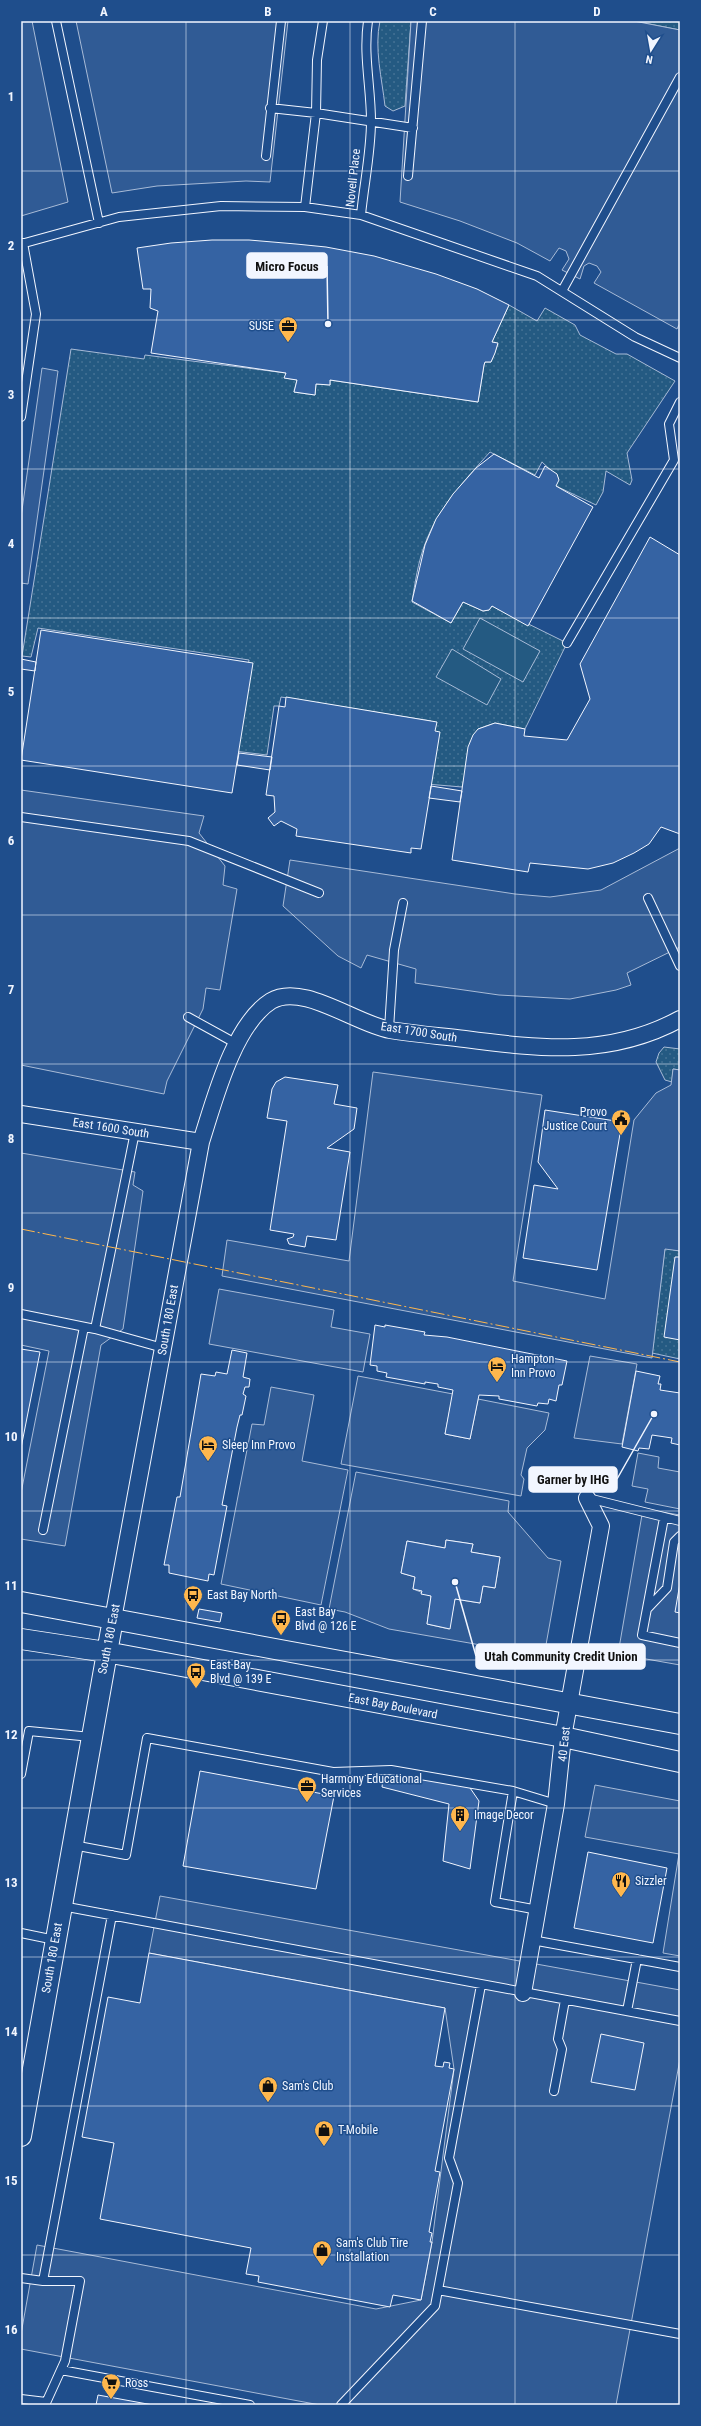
<svg xmlns="http://www.w3.org/2000/svg" width="701" height="2426" font-family="'Roboto Condensed',sans-serif">
  <defs>
    <pattern id="grass-dots" width="8" height="8" patternUnits="userSpaceOnUse"><rect width="8" height="8" fill="#245a82"/><path d="M2 2h.1M6 6h.1" fill="none" stroke="#447295" stroke-width="1.8" stroke-linecap="round"/></pattern>
  </defs>
  <rect width="100%" height="100%" fill="#1f4e8c"/>
  <path fill="url(#grass-dots)" stroke="#a8bbd7" d="M380 21H411L405 106 393 111 385 106C382 79 374 48 380 21Z
    M634 21H680V30Z
    M509 305 537 321 545 308 575 325 580 335 616 354H627L675 381 627 453 632 480 630 485 606 471 603 492 596 505 554 485 558 477 542 462 535 475 490 452C465 480 438 508 425 544 418 562 415 583 412 602L451 623 463 602 483 611 489 610 492 606 567 643 525 729 495 723 478 729 462 787 426 784 431 721 281 697 279 706H274L267 755 234 751 249 660 38 628 31 657 22 656 71 349 144 359 145 355 286 373 285 378 297 380 294 392 315 395 316 384 330 385V380L478 402 484 365 485 362H491L498 344 492 342Z
    M664 1047 680 1049V1070L673 1069 672 1082 665 1080 656 1062 659 1053Z
    M665 1248 680 1251V1359L652 1353Z"/>
  <path fill="#245a82" stroke="#a8bbd7" d="M480 618 540 651 523 682 463 649Z
    M452 649 501 679 487 705 436 677Z"/>
  <path fill="#305b95" stroke="#a8bbd7" fill-rule="evenodd" d="M21 21H32L68 202 21 216Z
    M76 21H288L270 182 246 181 157 186 112 193Z
    M411 21H634L680 30V323L677 329 594 283 601 272 597 266 589 263 584 266 580 279 562 270 569 259 566 251 559 248 550 261 517 243 460 221 400 202Z
    M42 368 58 371 28 584 21 583V517Z
    M21 790 204 816 199 833 225 866 223 885 237 889 220 990 206 988 203 1009 167 1081 164 1094 21 1065Z
    M680 848V947L627 973 631 985 616 990 570 999 499 995 415 983 416 969 367 955 361 968 338 956 283 906 290 860 515 894 550 897 601 890Z
    M673 1069 680 1070V1251L665 1249 652 1358 222 1276 227 1240 349 1261 373 1072 542 1095 513 1281 605 1299 634 1120 656 1093 671 1085Z
    M21 1153 135 1172 133 1185 143 1191 123 1329 101 1345 65 1546 21 1539V1493L49 1351 21 1345Z
    M219 1289 334 1310 331 1327 370 1334 363 1372 209 1344Z
    M590 1356 637 1364 622 1444 574 1438Z
    M358 1376 453 1394 445 1434 470 1439 478 1399 549 1413 545 1430 527 1448 521 1475 524 1479 521 1496 341 1464Z
    M271 1387 314 1395 302 1461 348 1470 321 1605 221 1584 252 1424 264 1425Z
    M638 1453 659 1457 658 1468 680 1472V1509L645 1502 648 1489 632 1486Z
    M356 1472 509 1501 508 1512 548 1558 561 1561 544 1656 389 1629 345 1612 329 1609ZM446 1540 473 1544 471 1552 500 1557 495 1588 483 1586 480 1603 455 1599 449 1629 427 1624 431 1596 413 1589 415 1577 401 1573 407 1541 445 1548Z
    M643 1509 680 1515V1665L618 1654Z
    M595 1785 680 1801V1956L663 1953 679 1854 585 1837Z
    M160 1896 680 1990V2059L616 2405H320L21 2349V2334L37 2245 376 2309 421 2300 432 2242 454 2069 445 2008 149 1953Z"/>
  <path fill="#3563a3" stroke="#f2f6ff" d="M212 240H249L296 244 326 247 374 256 436 274 477 289 509 305 492 342 498 343 495 353 491 362H485L484 365 478 402 330 380V385L316 384 315 395 294 392 297 380 284 378 286 373 151 353 158 311 150 308 151 289H143L137 248 171 243Z
    M494 454 539 478 545 466 557 474 559 480 556 486 593 507 528 626 492 606 489 610 483 611 463 602 451 623 412 601 425 545 436 519 453 494 476 468Z
    M650 537 680 555V834L661 827 649 844 634 853 613 863 588 869 530 863 528 872 452 860 468 747 473 735 478 729 495 723 525 729 524 736 567 740 590 699 580 664Z
    M41 630 253 663 232 793 21 760Z
    M21 659 36 662 35 671 21 669Z
    M286 697 437 722 435 731 440 732 421 849 411 848V853L296 836 297 829 281 821 274 826 268 818 275 812 274 796 266 795 279 706 285 707Z
    M239 753 272 757 270 770 237 765Z
    M431 786 462 791 460 802 429 798Z
    M285 1077 338 1085 334 1104 357 1108 354 1129 327 1148 350 1152 336 1240 307 1236 305 1247 289 1244 287 1239 293 1237 294 1234 270 1230 287 1121 267 1118 272 1089 276 1082Z
    M545 1110 622 1122 597 1270 523 1258 534 1185 558 1189 538 1162Z
    M675 1257H680V1340L664 1337Z
    M375 1325 385 1327V1325L425 1332 424 1335 447 1337 567 1361 562 1385H559L556 1401 549 1399 548 1404 538 1403 537 1406 499 1399V1396L479 1395 470 1439 445 1434 453 1390 438 1387V1384L425 1382V1384L386 1377 387 1373 377 1371V1366L370 1365Z
    M21 1349 40 1352 21 1448Z
    M232 1350 247 1353 243 1377 250 1379 249 1387H245L243 1394 246 1396 242 1415H240L237 1427 222 1505 227 1506 214 1575 209 1574 208 1581 169 1573V1565H164L177 1497H180L201 1374 215 1376 216 1372 227 1374Z
    M636 1371 660 1376 658 1384H661L660 1390 680 1393V1445L671 1443 672 1438 652 1435 649 1449 639 1448 638 1451 622 1447Z
    M446 1540 473 1544 471 1552 500 1557 495 1588 483 1586 480 1603 455 1599 450 1629 427 1624 431 1596 421 1594 422 1591 413 1589 415 1577 401 1573 407 1541 445 1548Z
    M680 1583V1613L675 1612Z
    M199 1609 222 1613 220 1622 197 1618Z
    M200 1771 334 1796 316 1889 183 1866Z
    M384 1772 468 1785 479 1801 470 1869 443 1861 449 1804 382 1787Z
    M588 1852 667 1868 653 1943 574 1928Z
    M149 1953 445 2008 435 2066 443 2067 444 2062 450 2063 449 2068 454 2069 435 2171 440 2172 429 2232 432 2233 430 2242H432L421 2300 393 2295 390 2307 258 2282 259 2276 246 2274 251 2248 100 2219 114 2143 82 2137 108 1997 140 2003Z
    M601 2034 644 2043 635 2090 591 2082Z
    M98 2395 153 2405H96Z"/>
  <g fill="none" stroke-linecap="round" stroke-linejoin="round">
    <defs>
      <path id="service" d="M56 21 99 223
        M270 108 316 113 413 128
        M266 156 281 21
        M408 176 422 21
        M305 207 316 113 317 60 323 21
        M361 215C364 184 371 152 371 121 371 87 363 55 368 21
        M21 244 119 217 221 206 305 207 361 215 537 276 635 337 680 358
        M562 291 680 77
        M21 417 36 314 23 243
        M567 643 674 460 669 424 680 402
        M21 817 189 841 319 893
        M648 898 680 966
        M188 1017 237 1044
        M389 1029 394 950 403 903
        M21 1314 95 1329 135 1132
        M95 1329 163 1348
        M588 1498 680 1521
        M664 1518 642 1635 680 1643
        M43 1530 84 1327
        M648 1608 667 1588 674 1542 680 1536
        M21 1774 29 1731 91 1737
        M513 1791 556 1804
        M73 1845 126 1855 147 1738 333 1772 391 1770 513 1791 495 1902 538 1910
        M62 1906 680 2021
        M21 1933 55 1940
        M532 1940 680 1967
        M627 2011 637 1959
        M554 2091 562 2049 558 2039 565 2000
        M21 2278 43 2281H80L65 2361 45 2405
        M43 2281 112 1915
        M438 2290 680 2334
        M61 2370 250 2405
        M21 2399 46 2402
        M341 2405 435 2306 458 2183 449 2158 481 1985"/>
      <path id="minor" d="M21 1114 201 1142
        M113 1619 201 1142C214 1102 233 1025 271 1001 302 982 356 1024 390 1030 415 1034 440 1036 465 1039 541 1049 610 1057 680 1019
        M523 1993 556 1804 563 1737 601 1526 587 1498"/>
      <path id="tertiary" d="M21 1602 680 1724
        M21 1639 106 1652 563 1737 680 1762
        M21 2136 113 1619"/>
    </defs>
    <use href="#service" stroke="#f2f6ff" stroke-width="10"/>
    <use href="#minor" stroke="#f2f6ff" stroke-width="18"/>
    <use href="#tertiary" stroke="#f2f6ff" stroke-width="22"/>
    <use href="#service" stroke="#1f4e8c" stroke-width="8"/>
    <use href="#minor" stroke="#1f4e8c" stroke-width="16"/>
    <use href="#tertiary" stroke="#1f4e8c" stroke-width="20"/>
    <path stroke="#ffb74d" stroke-width="1" stroke-dasharray="14 3 2 3" stroke-linecap="butt" d="M21 1229 680 1362"/>
  </g>
  <path fill="none" stroke="#f2f6ff" stroke-width="1" stroke-opacity="0.55" d="M186 21V2405M350 21V2405M515 21V2405M21 171H680M21 320H680M21 469H680M21 618H680M21 766H680M21 915H680M21 1064H680M21 1213H680M21 1362H680M21 1511H680M21 1660H680M21 1808H680M21 1957H680M21 2106H680M21 2255H680"/>
  <defs>
    <symbol id="office-pin" viewBox="-11 -11 22 30"><path d="M0 17L-7.5 6A9.5 9.5 0 1 1 7.5 6Z" fill="#ffb74d" stroke="#1f4e8c"/><path d="M-6-3h4V-5.5h4V-3h4V5H-6ZM-1-4.5V-3h2v-1.5ZM-6 0V1H6V0Z" fill="#111"/></symbol>
    <symbol id="civic-pin" viewBox="-11 -11 22 30"><path d="M0 17L-7.5 6A9.5 9.5 0 1 1 7.5 6Z" fill="#ffb74d" stroke="#1f4e8c"/><path d="M-.6-6.5H3V-4.5H.6V-3L4-1V1h2V6H-6V1h2V-1L-.6-3ZM-1.2 2.5V6h2.4V2.5Z" fill="#111"/></symbol>
    <symbol id="hotel-pin" viewBox="-11 -11 22 30"><path d="M0 17L-7.5 6A9.5 9.5 0 1 1 7.5 6Z" fill="#ffb74d" stroke="#1f4e8c"/><path d="M-6-4.5h1.5V1H6V5H4.5V3h-9V5H-6ZM-4 0a1.8 1.8 0 1 1 3.6 0ZM.5 0V-2.5h3Q6-2.5 6 0Z" fill="#111"/></symbol>
    <symbol id="bus-pin" viewBox="-11 -11 22 30"><path d="M0 17L-7.5 6A9.5 9.5 0 1 1 7.5 6Z" fill="#ffb74d" stroke="#1f4e8c"/><path d="M-5-6H5V4H4V6H2V4H-2V6H-4V4H-5ZM-3.5-4V0h7V-4ZM-3.5 1.2v1.5H-2V1.2ZM2 1.2v1.5H3.5V1.2Z" fill="#111"/></symbol>
    <symbol id="building-pin" viewBox="-11 -11 22 30"><path d="M0 17L-7.5 6A9.5 9.5 0 1 1 7.5 6Z" fill="#ffb74d" stroke="#1f4e8c"/><path d="M-4-6H4V6H1V3H-1V6H-4ZM-2.5-4.3h1.7v1.8h-1.7ZM.8-4.3h1.7v1.8H.8ZM-2.5-1h1.7V.8h-1.7ZM.8-1h1.7V.8H.8Z" fill="#111"/></symbol>
    <symbol id="restaurant-pin" viewBox="-11 -11 22 30"><path d="M0 17L-7.5 6A9.5 9.5 0 1 1 7.5 6Z" fill="#ffb74d" stroke="#1f4e8c"/><path d="M-5-6h1v4h1v-4h1v4h1v-4h1v5L-1.5 .5V6h-2V.5L-5-1ZM5-6V6H3V1.5H1.5Q1.5-4 5-6Z" fill="#111"/></symbol>
    <symbol id="shop-pin" viewBox="-11 -11 22 30"><path d="M0 17L-7.5 6A9.5 9.5 0 1 1 7.5 6Z" fill="#ffb74d" stroke="#1f4e8c"/><path d="M-5-2.5h2.3a2.7 3.5 0 0 1 5.4 0H5L5.5 6h-11ZM-1.5-2.5h3a1.5 2.3 0 0 0-3 0Z" fill="#111"/></symbol>
    <symbol id="supermarket-pin" viewBox="-11 -11 22 30"><path d="M0 17L-7.5 6A9.5 9.5 0 1 1 7.5 6Z" fill="#ffb74d" stroke="#1f4e8c"/><path d="M-6-5.5h2.5l.6 2H6L4.5 2H-2.5L-4.4-4H-6ZM-1.5 3.2a1.3 1.3 0 1 0 .1 0ZM3 3.2a1.3 1.3 0 1 0 .1 0Z" fill="#111"/></symbol>
  </defs>
  <g fill-rule="evenodd">
    <use href="#office-pin" x="277" y="315" width="22" height="30"/>
    <use href="#civic-pin" x="610" y="1108" width="22" height="30"/>
    <use href="#hotel-pin" x="486" y="1355" width="22" height="30"/>
    <use href="#hotel-pin" x="197" y="1434" width="22" height="30"/>
    <use href="#bus-pin" x="182" y="1584" width="22" height="30"/>
    <use href="#bus-pin" x="270" y="1608" width="22" height="30"/>
    <use href="#bus-pin" x="185" y="1661" width="22" height="30"/>
    <use href="#office-pin" x="296" y="1775" width="22" height="30"/>
    <use href="#building-pin" x="449" y="1804" width="22" height="30"/>
    <use href="#restaurant-pin" x="610" y="1870" width="22" height="30"/>
    <use href="#shop-pin" x="257" y="2075" width="22" height="30"/>
    <use href="#shop-pin" x="313" y="2119" width="22" height="30"/>
    <use href="#shop-pin" x="311" y="2239" width="22" height="30"/>
    <use href="#supermarket-pin" x="100" y="2372" width="22" height="30"/>
  </g>
  <g text-anchor="middle" dominant-baseline="central" stroke-width="3" stroke-linejoin="round" paint-order="stroke">
    <g font-size="12" fill="#f2f6ff" stroke="#1f4e8c">
      <text transform="translate(353 178) rotate(-84)">Novell Place</text>
      <text transform="translate(419 1032) rotate(9)">East 1700 South</text>
      <text transform="translate(111 1128) rotate(9)">East 1600 South</text>
      <text transform="translate(168 1320) rotate(-80)">South 180 East</text>
      <text transform="translate(109 1639) rotate(-79)">South 180 East</text>
      <text transform="translate(393 1706) rotate(11)">East Bay Boulevard</text>
      <text transform="translate(564 1744) rotate(-84)">40 East</text>
      <text transform="translate(52 1958) rotate(-80)">South 180 East</text>
    </g>
    <g font-size="12" fill="#f2f6ff" stroke="#1f4e8c" text-anchor="start">
      <text x="274" y="326" text-anchor="end">SUSE</text>
      <text x="607" y="1112" text-anchor="end">Provo<tspan x="607" dy="14">Justice Court</tspan></text>
      <text x="511" y="1359">Hampton<tspan x="511" dy="14">Inn Provo</tspan></text>
      <text x="222" y="1445">Sleep Inn Provo</text>
      <text x="207" y="1595">East Bay North</text>
      <text x="295" y="1612">East Bay<tspan x="295" dy="14">Blvd @ 126 E</tspan></text>
      <text x="210" y="1665">East Bay<tspan x="210" dy="14">Blvd @ 139 E</tspan></text>
      <text x="321" y="1779">Harmony Educational<tspan x="321" dy="14">Services</tspan></text>
      <text x="474" y="1815">Image Decor</text>
      <text x="635" y="1881">Sizzler</text>
      <text x="282" y="2086">Sam's Club</text>
      <text x="338" y="2130">T-Mobile</text>
      <text x="336" y="2243">Sam's Club Tire<tspan x="336" dy="14">Installation</tspan></text>
      <text x="125" y="2383">Ross</text>
    </g>
  </g>
  <path fill="none" stroke="#f2f6ff" stroke-width="1.5" d="M328 324L327 266M654 1414L617 1479M455 1582L476 1656"/>
  <g fill="#f2f6ff" stroke="#1f4e8c" stroke-width="1.5">
    <circle cx="328" cy="324" r="4"/>
    <circle cx="654" cy="1414" r="4"/>
    <circle cx="455" cy="1582" r="4"/>
  </g>
  <g fill="#f2f6ff" stroke="#f2f6ff" stroke-width="1.5">
    <rect x="247" y="253" width="80" height="25" rx="4"/>
    <rect x="529" y="1467" width="88" height="25" rx="4"/>
    <rect x="476" y="1644" width="169" height="25" rx="4"/>
  </g>
  <g font-size="13" text-anchor="middle" font-weight="bold" fill="#111">
    <text x="287" y="271">Micro Focus</text>
    <text x="573" y="1484">Garner by IHG</text>
    <text x="561" y="1661">Utah Community Credit Union</text>
  </g>
  <rect width="701" height="2426" fill="none" stroke="#1f4e8c" stroke-width="44"/>
  <g transform="translate(651 50) rotate(191)" stroke="#1f4e8c" stroke-width="3" paint-order="stroke">
  <path d="M0-3L7 15L0 10L-7 15Z" fill="#f2f6ff"/>
  <text y="-6" font-size="11" font-weight="bold" text-anchor="middle" fill="#f2f6ff">N</text>
  </g>
  <rect x="22" y="22" width="657" height="2382" fill="none" stroke="#f2f6ff" stroke-width="1.5"/>
  <g font-size="13" text-anchor="middle" font-weight="bold" fill="#f2f6ff">
    <text x="104" y="16">A</text>
    <text x="268" y="16">B</text>
    <text x="433" y="16">C</text>
    <text x="597" y="16">D</text>
    <text x="11" y="101">1</text>
    <text x="11" y="250">2</text>
    <text x="11" y="399">3</text>
    <text x="11" y="548">4</text>
    <text x="11" y="696">5</text>
    <text x="11" y="845">6</text>
    <text x="11" y="994">7</text>
    <text x="11" y="1143">8</text>
    <text x="11" y="1292">9</text>
    <text x="11" y="1441">10</text>
    <text x="11" y="1590">11</text>
    <text x="11" y="1739">12</text>
    <text x="11" y="1887">13</text>
    <text x="11" y="2036">14</text>
    <text x="11" y="2185">15</text>
    <text x="11" y="2334">16</text>
  </g>
</svg>
